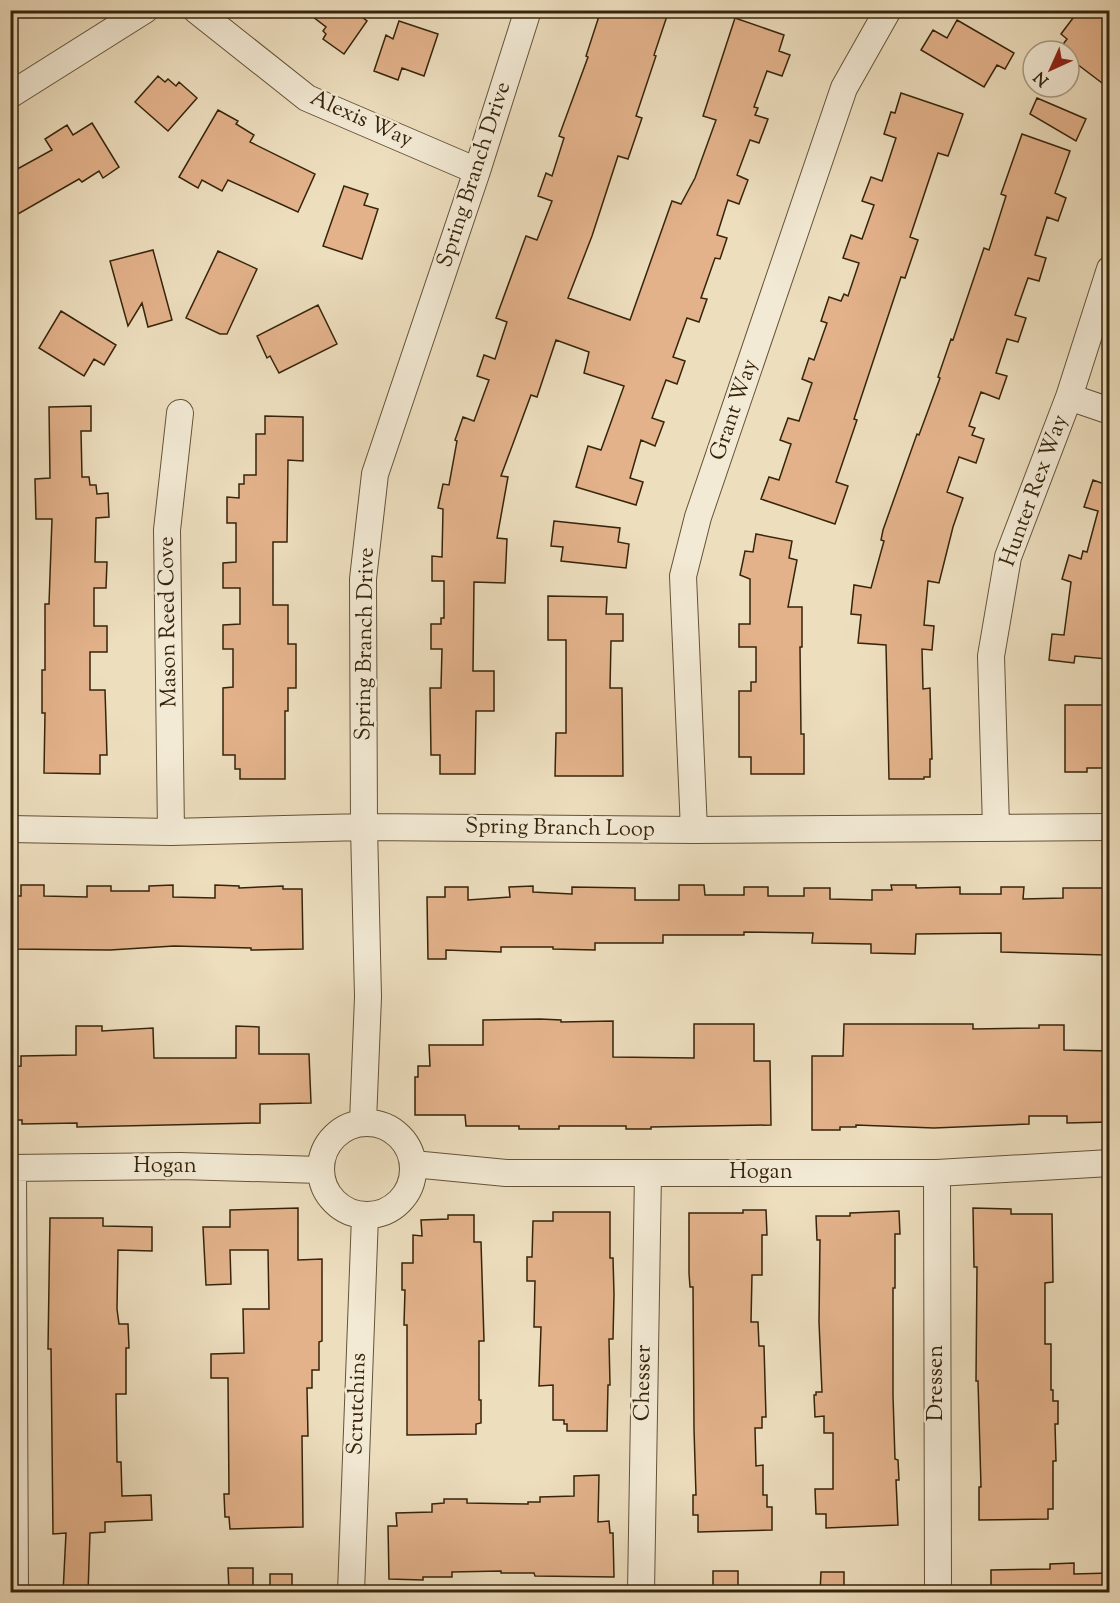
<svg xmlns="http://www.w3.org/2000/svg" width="1120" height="1603" font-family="'Sorts Mill Goudy',serif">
  <rect width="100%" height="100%" fill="#eddebe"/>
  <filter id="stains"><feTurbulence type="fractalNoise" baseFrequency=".00333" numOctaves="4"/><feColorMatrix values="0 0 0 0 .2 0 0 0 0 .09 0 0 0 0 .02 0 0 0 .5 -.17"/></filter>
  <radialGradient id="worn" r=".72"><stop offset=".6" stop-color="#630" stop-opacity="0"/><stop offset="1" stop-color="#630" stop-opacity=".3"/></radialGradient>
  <path fill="#e3b28b" stroke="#36250b" stroke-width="1.5" d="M304 10H353L367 21 344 54 323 39 326 34 323 31 326 27Z
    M601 10H669L654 55 656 56 636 116 642 118 628 159 618 156 592 236 568 298 630 320 672 201 681 204 695 178 716 120 703 116 735 18 784 35 779 51 790 55 782 76 767 71 754 107 758 108 755 115 768 119 759 143 750 140 737 175 748 180 739 204 728 200 717 235 727 238 720 259 715 258 701 298 707 299 699 322 687 318 673 357 685 361 677 384 666 380 652 418 664 422 655 446 641 440 630 478 643 482 636 505 576 487 588 446 601 450 624 386 584 373 589 352 556 340 537 397 531 395 501 476 508 477 497 538 507 539 505 583 474 582 473 671H494V711H476L475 774H440V755H431L430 688H441L442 649H431V624H441V618H444V581H432V556L442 557 443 509 438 508 443 484 449 485 457 441 455 440 463 417 474 421 489 380 477 376 484 355 495 359 507 322 496 318 526 236 537 240 552 201 538 196 546 173 552 176 564 138 559 136 588 57 586 56Z
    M1079 10H1110V89L1069 58V51H1058L1067 39 1061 34Z
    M957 20 1014 53 1005 69 997 65 984 87 921 50 933 30 947 38Z
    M399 21 438 34 424 76 402 68 398 80 374 71 386 35 393 39Z
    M158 76 165 82 168 79 176 86 179 82 197 98 168 131 135 102Z
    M901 93 963 114 948 156 938 153 910 237 918 240 905 278 901 277 854 419 857 420 836 482 848 486 835 524 761 499 769 477 779 480 791 444 780 440 788 418 799 421 812 383 802 379 809 358 814 360 827 323 821 321 829 297 841 301 844 294 848 296 859 263 843 258 851 235 862 239 874 205 862 201 871 177 882 181 896 138 884 134 891 112 895 113Z
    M1037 98 1086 119 1076 141 1030 114Z
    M218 110 238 121 236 124 254 135 250 142 315 174 298 212 228 180 222 191 202 180 198 188 179 177Z
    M92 123 119 167 103 178 99 171 82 182 79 179 18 214 10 201V173L52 150 45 139 67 125 73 135Z
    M1022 134 1070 151 1055 193 1066 198 1058 221 1047 217 1035 255 1046 258 1039 281 1028 278 1015 315 1026 318 1018 342 1007 339 996 373 1007 376 999 399 981 392 969 426 975 428 972 435 984 439 976 463 959 457 947 492 963 498 953 527 939 583 928 581 924 625 934 626 932 650 922 649 923 689 930 688 932 759H930V777H924V779H889L886 645 858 643 861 615 851 614 854 585 871 588 884 541 881 540 883 530 917 434 919 435 940 378 938 377 951 339 953 340 984 248 989 250 1006 196 1001 194Z
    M344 186 368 194 364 205 378 209 362 259 323 246Z
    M153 250 172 320 148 327 142 303 128 326 110 261Z
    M218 251 257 269 227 334H220L186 318Z
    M318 305 337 344 279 373 270 356 267 358 257 336Z
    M61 311 116 345 104 365 94 359 84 376 39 348Z
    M91 406V431H81L82 477H89L90 485H96L97 494 108 493 109 517 96 518 95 562H107L106 588H94V626H107V652H90V690H105L107 755H100V774L44 773 45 713H42V670H45V604H49L52 519H36L35 479 50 478 49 407Z
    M265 416 303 417V461L288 460 287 542H273V605H288V644H296V688H288V711H285V779H240V769H235V755H223V688L233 687V649H223V625L240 624V588H223V563L236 562V523H227V497L239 498V484H244V475H256V434H265Z
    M1093 480 1110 486V636L1107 659 1075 656 1074 663 1049 660 1052 634 1064 635 1071 582 1062 579 1069 555 1081 559 1083 551 1087 552 1098 511 1084 507Z
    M554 521 620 528 618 542 629 544 626 568 561 561 563 547 551 546Z
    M756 534 792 541 789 558 797 560 788 607H802V647H800L801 734H804V774H751V757H739V691H751V682H756V647H739V624H750V579L740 575 745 551 753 552Z
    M548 596 607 597 606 614H623V641H611L610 688H622L623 776H555L556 733H566V640H548Z
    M1065 705H1109V768H1087V772H1065Z
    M21 885H44V896L87 897V886H111V891H149V886L173 885V897L215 898V885L239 886V888L283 886V889H302L303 949 251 950V948L174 946 110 950 10 949V896H21Z
    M679 885H704L705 895H744V887H768V896H804V888H830V899L872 900V890H892L891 885H916V888L960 887V894H1001V887H1024L1023 899 1063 898V888H1106V955L1001 952V933L916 934 915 954 871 953V944L812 943 813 933 744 932V935H663V943H595V950L553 949V947H501V952L446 950V959H428L427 897H445V887H468V900L510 897 509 887 533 886V892L572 894V887L635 888V900H679Z
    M540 1019 561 1020V1022L613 1021V1057L694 1058V1024H754V1061H770L771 1125 651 1127V1129H626V1126H559V1129H519V1126H466L465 1115H415V1077H418V1066H430L429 1045H483V1020Z
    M844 1024H973V1029L1039 1028V1025H1064V1050L1110 1051V1122L1067 1123V1116H1029V1124L934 1128 856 1125V1127H840V1130H812V1056H843Z
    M76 1026H102V1031L153 1028 154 1058H236V1026L259 1027V1054H309L311 1103 260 1104V1123L77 1127V1123L22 1124V1120H10V1067L21 1066V1056L76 1055Z
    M298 1208V1260L322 1259V1341L319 1342V1370H312V1388H307L308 1436H302L303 1527 230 1529 229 1517H225L224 1494H229L228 1378H211V1354L244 1353 243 1309H269L268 1250H230L231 1284 206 1285 203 1227H230V1210Z
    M973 1208 1011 1209V1214H1052L1053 1282 1045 1283V1344H1051V1390H1053V1401H1058V1424H1055L1056 1461H1053V1509H1048V1519L979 1520V1487H981L978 1381H976L977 1267H974Z
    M743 1210H766L767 1235H762V1275H752L751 1322H758L759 1346H764L766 1417H762V1428H755L756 1466 763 1465V1495H767V1507H772V1530L698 1532V1515H693V1495H696L694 1429 693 1287H690L689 1273V1213H743Z
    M899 1211 900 1234H895V1288H893V1396L895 1459 898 1460 899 1480H896L898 1525 826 1528V1514H816L815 1489H833V1433H824V1416L815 1417 814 1395H816V1392H822L819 1322 820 1240H817L816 1216H850V1213Z
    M553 1212H610V1258H613L614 1294 613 1339H609L610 1385H608L607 1431H567V1424H564V1420H553V1385L539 1386 541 1327H534L535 1281H527V1257H532L533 1221H553Z
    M448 1215H474V1242H481L484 1341H479V1400H481V1423L476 1424V1434L407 1435V1325H404L405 1290H402V1263H413V1235L422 1236 421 1220 448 1219Z
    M50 1218H103V1226L152 1227V1251L118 1250 117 1309 119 1324H128L129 1348H126V1394H116L117 1462H121L122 1496 151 1495 152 1520 105 1522V1532L90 1533 88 1593H63L66 1533 53 1534 51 1349H48Z
    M599 1475 598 1522 609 1521 610 1533H613L614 1577 535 1576 534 1573H501V1571L452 1572V1577H423V1580L389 1579 388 1526H397L396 1513 432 1512V1504L444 1503V1499H467V1503L528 1504V1502H540V1497L574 1496V1476Z
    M1074 1563V1574L1110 1573V1593H991V1570L1050 1569V1564Z
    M228 1568H253V1591H229Z
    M713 1571H738V1593H713Z
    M821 1572H844V1593H820Z
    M270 1574H292V1593H270Z"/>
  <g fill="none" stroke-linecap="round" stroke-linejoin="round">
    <defs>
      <path id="minor" d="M196 10 307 98 477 171
        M10 95 145 10
        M1069 397 1110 411
        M996 827 991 656 1008 557 1069 397 1110 269
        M10 829 171 832 364 827 694 830 1110 827
        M694 830 683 576 698 517 844 88 888 10
        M171 832 167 530 180 413
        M363 1122 368 997 364 827 363 579 375 474 477 171 528 10
        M321 1169a46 46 0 1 1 92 0a46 46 0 1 1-92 0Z
        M413 1164 506 1173H937L1110 1163
        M10 1168 180 1166 320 1170
        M13 1168 15 1592
        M937 1173 938 1592
        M351 1592 365 1216
        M641 1592 648 1173"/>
    </defs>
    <use href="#minor" stroke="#645338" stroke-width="28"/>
    <use href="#minor" stroke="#f3ead5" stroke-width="26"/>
  </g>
  <g text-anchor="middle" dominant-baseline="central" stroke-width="5" stroke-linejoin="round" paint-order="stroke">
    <g font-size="22" fill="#36250b" stroke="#f3ead5">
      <text transform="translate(361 120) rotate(24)">Alexis Way</text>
      <text transform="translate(475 175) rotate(-72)">Spring Branch Drive</text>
      <text transform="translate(735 410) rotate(-71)">Grant Way</text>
      <text transform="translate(1035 491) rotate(-70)">Hunter Rex Way</text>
      <text transform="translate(169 622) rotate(-91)">Mason Reed Cove</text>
      <text transform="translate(366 644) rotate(-89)">Spring Branch Drive</text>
      <text transform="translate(560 829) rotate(1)">Spring Branch Loop</text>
      <text x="165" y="1167">Hogan</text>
      <text x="761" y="1173">Hogan</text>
      <text transform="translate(644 1383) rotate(-89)">Chesser</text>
      <text transform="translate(937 1383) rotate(-90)">Dressen</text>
      <text transform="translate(358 1404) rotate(-88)">Scrutchins</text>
    </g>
  </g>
  <rect width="1120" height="1603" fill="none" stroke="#eddebe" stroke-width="36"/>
  <rect x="12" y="12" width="1096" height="1579" fill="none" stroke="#36250b" stroke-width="3"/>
  <rect x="18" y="18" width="1084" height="1567" fill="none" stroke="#36250b" stroke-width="1.5"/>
  <g transform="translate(1051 69) rotate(225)"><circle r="28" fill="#f3ead5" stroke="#a79b84" stroke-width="1.5"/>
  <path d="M0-4.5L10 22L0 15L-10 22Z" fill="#8f2418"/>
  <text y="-9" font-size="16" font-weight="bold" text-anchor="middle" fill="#36250b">N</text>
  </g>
  <rect width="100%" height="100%" filter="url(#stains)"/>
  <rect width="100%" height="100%" fill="url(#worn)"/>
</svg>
